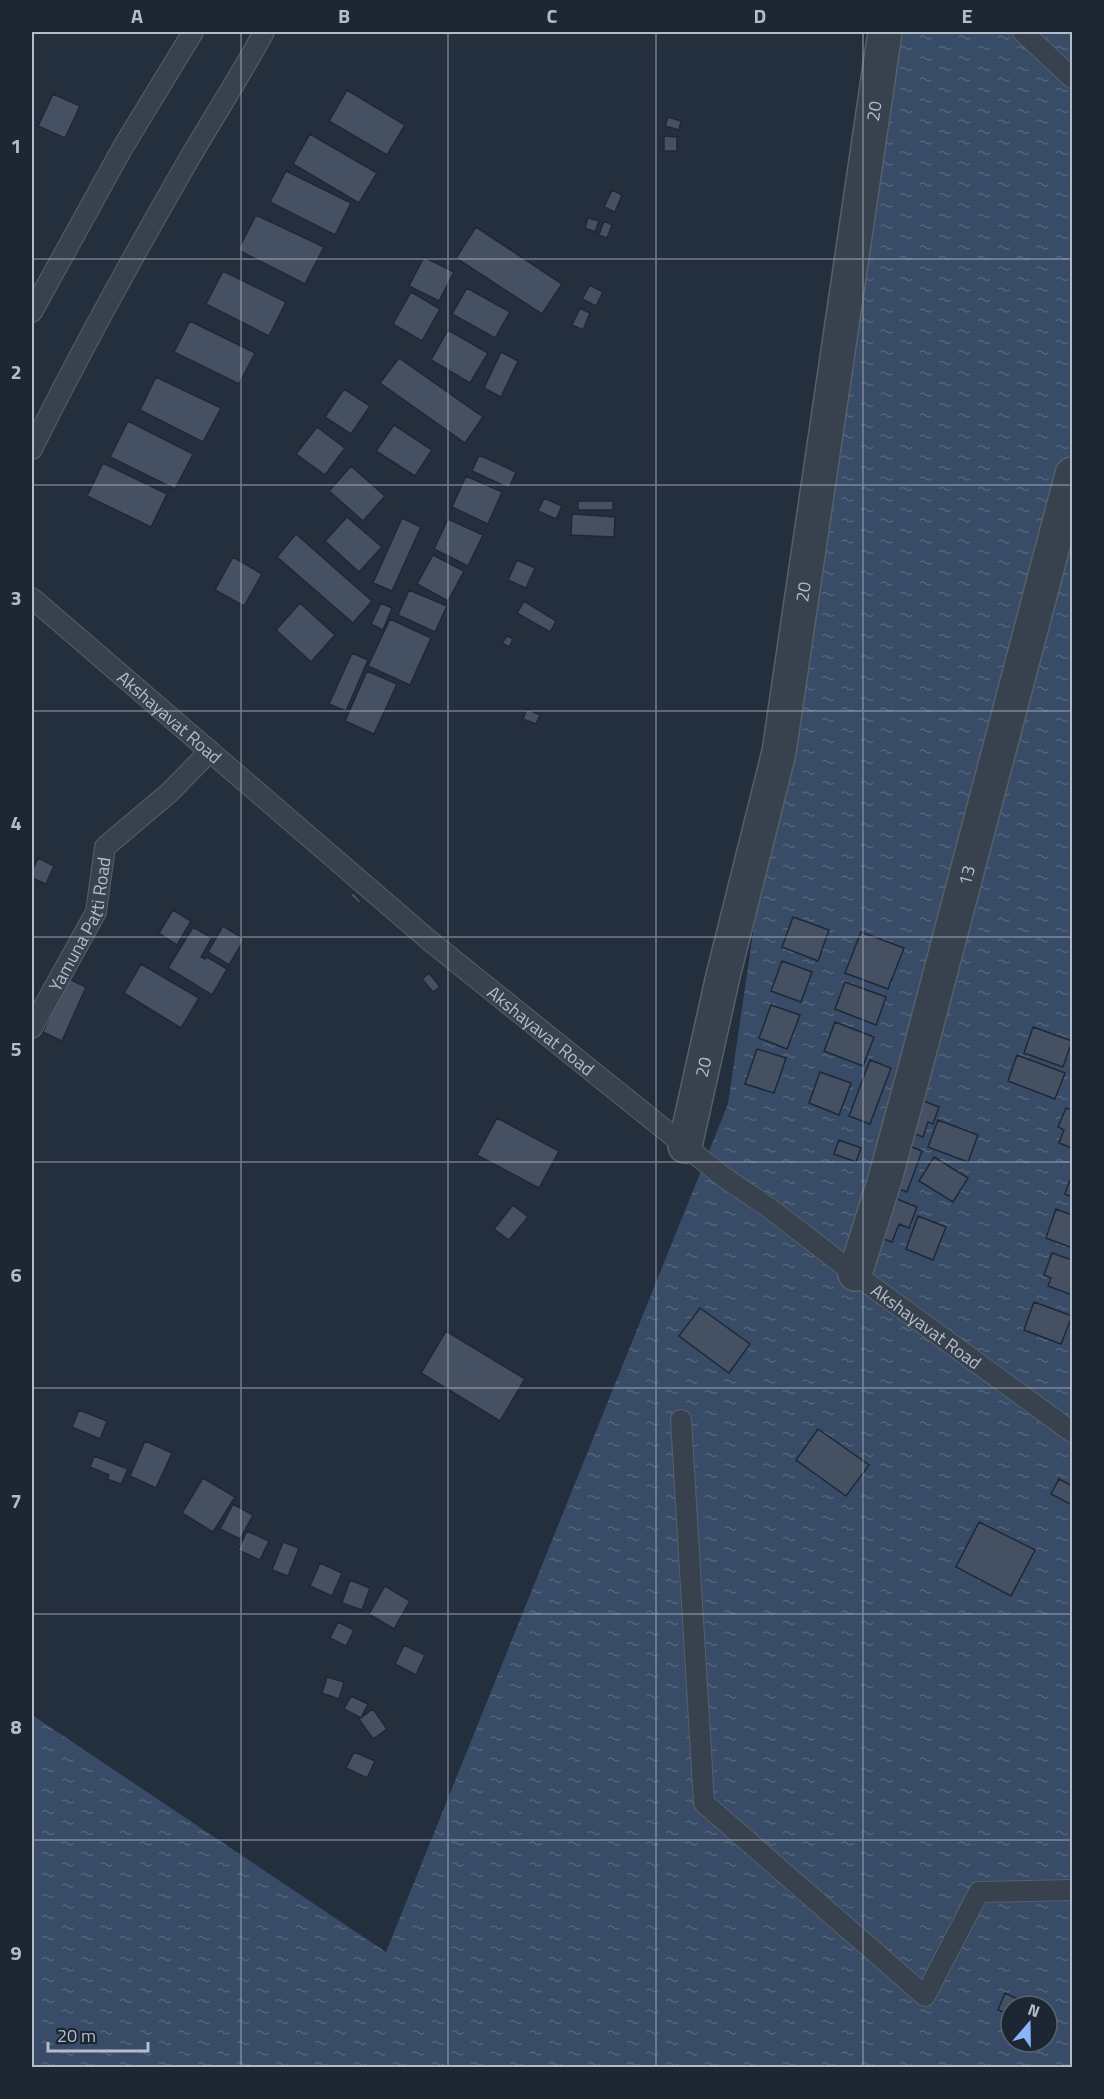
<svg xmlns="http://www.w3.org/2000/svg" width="1104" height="2099" font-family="'Titillium Web',sans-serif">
  <defs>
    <pattern id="water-ripples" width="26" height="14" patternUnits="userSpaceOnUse" patternTransform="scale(1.5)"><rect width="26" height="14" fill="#394c67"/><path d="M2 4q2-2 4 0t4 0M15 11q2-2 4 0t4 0" fill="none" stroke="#53647b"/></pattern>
  </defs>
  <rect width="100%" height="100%" fill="#242f3e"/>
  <path fill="url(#water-ripples)" fill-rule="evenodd" d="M885 32H1072V2067H32V1715L386 1952 728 1104ZM1011 2006H1047V2042H1011Z"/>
  <path fill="#455162" stroke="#1f2835" stroke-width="1.5" d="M347 90 405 125 387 155 329 121Z
    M53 94 80 106 65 138 38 126Z
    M668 117 681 121 679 130 665 126Z
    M310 134 377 173 359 203 293 164Z
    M664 136 677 137V151H664Z
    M286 171 351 203 335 235 270 202Z
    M612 190 622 195 615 212 604 207Z
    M256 215 324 247 305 284 238 250Z
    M588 218 599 221 595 232 585 228Z
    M604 221 612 225 607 238 599 235Z
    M476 227 562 284 542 314 456 258Z
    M424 257 454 272 439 301 409 286Z
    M223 271 286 302 269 336 206 304Z
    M590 285 603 292 596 306 582 299Z
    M467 288 510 312 495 338 452 314Z
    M411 292 440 309 422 341 393 324Z
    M580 308 590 313 583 330 572 325Z
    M190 321 255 353 239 384 174 352Z
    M448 330 488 353 470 383 431 360Z
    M501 352 518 361 501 397 484 388Z
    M399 358 483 417 465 443 380 383Z
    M156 377 221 408 203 442 140 410Z
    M344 389 370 406 351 434 325 417Z
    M128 421 193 454 175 489 110 457Z
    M394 425 432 450 415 476 376 451Z
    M317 427 345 448 325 475 296 454Z
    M479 455 516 472 509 488 472 471Z
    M103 463 167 494 151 527 87 496Z
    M351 466 385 496 363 521 329 491Z
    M466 476 502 492 488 524 452 507Z
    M544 498 562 506 556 519 538 511Z
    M578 501H613V510H578Z
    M572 514 615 517 614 537 571 535Z
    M347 517 382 547 359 572 325 541Z
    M402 518 421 527 392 591 373 583Z
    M448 519 483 535 468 566 434 549Z
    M296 534 372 601 353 623 277 557Z
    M433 555 464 571 448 601 417 584Z
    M233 557 262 574 244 606 215 590Z
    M517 560 535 568 526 588 508 580Z
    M409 590 447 606 435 632 398 615Z
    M524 601 556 621 550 632 517 613Z
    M300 603 335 635 311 662 276 630Z
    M381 603 392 608 383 630 371 624Z
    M390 619 431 638 410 685 368 666Z
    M507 636 513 639 509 647 502 643Z
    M352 653 368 660 346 711 329 704Z
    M367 671 397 684 374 734 345 721Z
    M527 709 540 715 536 724 523 719Z
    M38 858 54 866 46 884 32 878V871Z
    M353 892 361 901 359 904 350 895Z
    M173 910 191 921 177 945 159 933Z
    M793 917 829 930 818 961 782 947Z
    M223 926 244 939 229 965 208 952Z
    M193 927 212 938 201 957 205 959 207 957 227 969 212 995 168 968Z
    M861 932 904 948 888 989 845 973Z
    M782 961 812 972 801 1002 771 991Z
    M141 964 199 998 181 1028 124 993Z
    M429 973 440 987 433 992 422 979Z
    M67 978 86 987 62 1041 43 1032Z
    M845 982 886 997 876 1025 835 1009Z
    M771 1005 800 1015 787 1049 759 1038Z
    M835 1022 874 1037 863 1066 824 1051Z
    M1033 1027 1072 1041 1063 1067 1024 1053Z
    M757 1049 786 1058 774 1093 745 1084Z
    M1017 1055 1065 1073 1055 1099 1008 1081Z
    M870 1060 891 1068 870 1124 849 1116Z
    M820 1072 851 1083 839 1115 809 1103Z
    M916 1098 939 1107 933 1124 928 1122 923 1137 904 1130Z
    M1066 1108 1072 1110V1148L1059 1143 1064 1130 1058 1127Z
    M497 1118 559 1151 539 1188 477 1155Z
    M938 1120 978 1135 968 1162 928 1147Z
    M839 1140 861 1148 856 1162 834 1154Z
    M905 1144 922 1151 907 1192 890 1186Z
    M934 1157 968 1178 953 1202 919 1181Z
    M1072 1174V1197L1065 1194Z
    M892 1197 917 1207 909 1228 899 1224 892 1242 878 1237Z
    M513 1205 528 1217 509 1240 494 1229Z
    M1056 1209 1072 1215V1248L1046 1238Z
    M918 1216 946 1227 933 1260 906 1249Z
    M1052 1253 1072 1260V1295L1048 1286 1051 1278 1044 1275Z
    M1034 1302 1072 1316 1061 1344 1024 1330Z
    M700 1308 750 1344 729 1373 679 1336Z
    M446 1331 525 1379 500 1421 421 1373Z
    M79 1410 107 1421 100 1439 72 1427Z
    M818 1429 869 1465 846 1496 796 1460Z
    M145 1441 172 1453 156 1488 130 1476Z
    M94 1456 128 1469 121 1484 107 1479 109 1475 90 1467Z
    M203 1478 235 1497 213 1532 182 1513Z
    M1059 1479 1072 1486V1505L1051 1494Z
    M233 1504 253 1515 240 1539 220 1529Z
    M979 1522 1035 1550 1011 1596 956 1567Z
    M247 1531 269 1541 260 1560 238 1550Z
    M283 1542 299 1548 288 1576 272 1570Z
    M320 1563 342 1573 332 1596 310 1586Z
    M350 1580 370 1588 362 1610 342 1603Z
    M385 1586 410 1601 394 1629 369 1614Z
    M338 1622 354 1630 346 1646 330 1638Z
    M404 1645 425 1655 416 1675 395 1664Z
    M327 1677 344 1682 339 1699 322 1693Z
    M351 1696 368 1704 361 1718 344 1709Z
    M373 1709 387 1729 373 1739 359 1719Z
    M354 1752 375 1761 367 1778 346 1768Z
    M1005 1993 1028 2004 1027 2006H1011V2015L998 2010Z"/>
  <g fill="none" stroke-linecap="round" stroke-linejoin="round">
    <defs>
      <g id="service">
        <path d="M1023 32 1072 78"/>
        <path d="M32 312 123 147 193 32"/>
        <path d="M32 449C77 358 126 269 177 180 205 130 237 82 264 32"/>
        <path id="s1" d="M32 598 430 941 725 1178 768 1207 855 1274 1072 1432"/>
        <path id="s2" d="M32 1028 96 912 105 847 170 792 210 751"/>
        <path d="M681 1420 704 1803 925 1996 979 1892 1072 1890"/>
      </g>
      <g id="minor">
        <path id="s3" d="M685 1146 723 976 779 752 885 32"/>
        <path id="s4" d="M855 1274 885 1179 916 1065 1072 474"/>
      </g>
    </defs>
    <use href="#service" stroke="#565f6c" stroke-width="22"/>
    <use href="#minor" stroke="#565f6c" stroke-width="36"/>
    <use href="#service" stroke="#38414e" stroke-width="20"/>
    <use href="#minor" stroke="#38414e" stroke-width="33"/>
  </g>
  <path fill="none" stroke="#b4bcc9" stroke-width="1.5" stroke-opacity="0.55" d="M241 32V2068M448 32V2068M656 32V2068M863 32V2068M32 259H1072M32 485H1072M32 711H1072M32 937H1072M32 1162H1072M32 1388H1072M32 1614H1072M32 1840H1072"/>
  <g text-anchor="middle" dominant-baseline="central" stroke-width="4.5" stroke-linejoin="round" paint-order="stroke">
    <g font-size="18" fill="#b4bcc9" stroke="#1d2633">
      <text stroke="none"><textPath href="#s3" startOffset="1053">20</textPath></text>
      <text stroke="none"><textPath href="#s3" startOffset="567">20</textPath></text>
      <text stroke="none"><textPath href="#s1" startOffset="182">Akshayavat Road</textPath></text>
      <text stroke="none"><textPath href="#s4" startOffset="414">13</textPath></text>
      <text stroke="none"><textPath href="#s2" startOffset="116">Yamuna Patti Road</textPath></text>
      <text stroke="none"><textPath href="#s1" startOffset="668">Akshayavat Road</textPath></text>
      <text stroke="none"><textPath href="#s3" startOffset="81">20</textPath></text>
      <text stroke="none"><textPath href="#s1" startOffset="1154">Akshayavat Road</textPath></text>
    </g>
  </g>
  <rect width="1104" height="2099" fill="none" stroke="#1d2633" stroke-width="66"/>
  <g transform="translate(1029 2024) rotate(20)"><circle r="28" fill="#1d2633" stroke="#59626f" stroke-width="1.5"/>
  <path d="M0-4.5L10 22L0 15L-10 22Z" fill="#8ab4f8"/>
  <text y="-9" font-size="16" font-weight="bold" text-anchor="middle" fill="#b4bcc9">N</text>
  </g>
  <path d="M48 2042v9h100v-9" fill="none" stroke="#b4bcc9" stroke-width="3"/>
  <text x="57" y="2042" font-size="18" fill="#b4bcc9" stroke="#1d2633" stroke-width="4.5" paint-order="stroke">20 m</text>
  <rect x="33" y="33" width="1038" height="2033" fill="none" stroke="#b4bcc9" stroke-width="2"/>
  <g font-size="20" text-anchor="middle" font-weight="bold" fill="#b4bcc9">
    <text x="137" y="23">A</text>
    <text x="344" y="23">B</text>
    <text x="552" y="23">C</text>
    <text x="760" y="23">D</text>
    <text x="967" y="23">E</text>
    <text x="16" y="153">1</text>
    <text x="16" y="379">2</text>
    <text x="16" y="605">3</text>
    <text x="16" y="830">4</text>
    <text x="16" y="1056">5</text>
    <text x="16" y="1282">6</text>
    <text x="16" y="1508">7</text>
    <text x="16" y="1734">8</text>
    <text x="16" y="1960">9</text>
  </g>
</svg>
